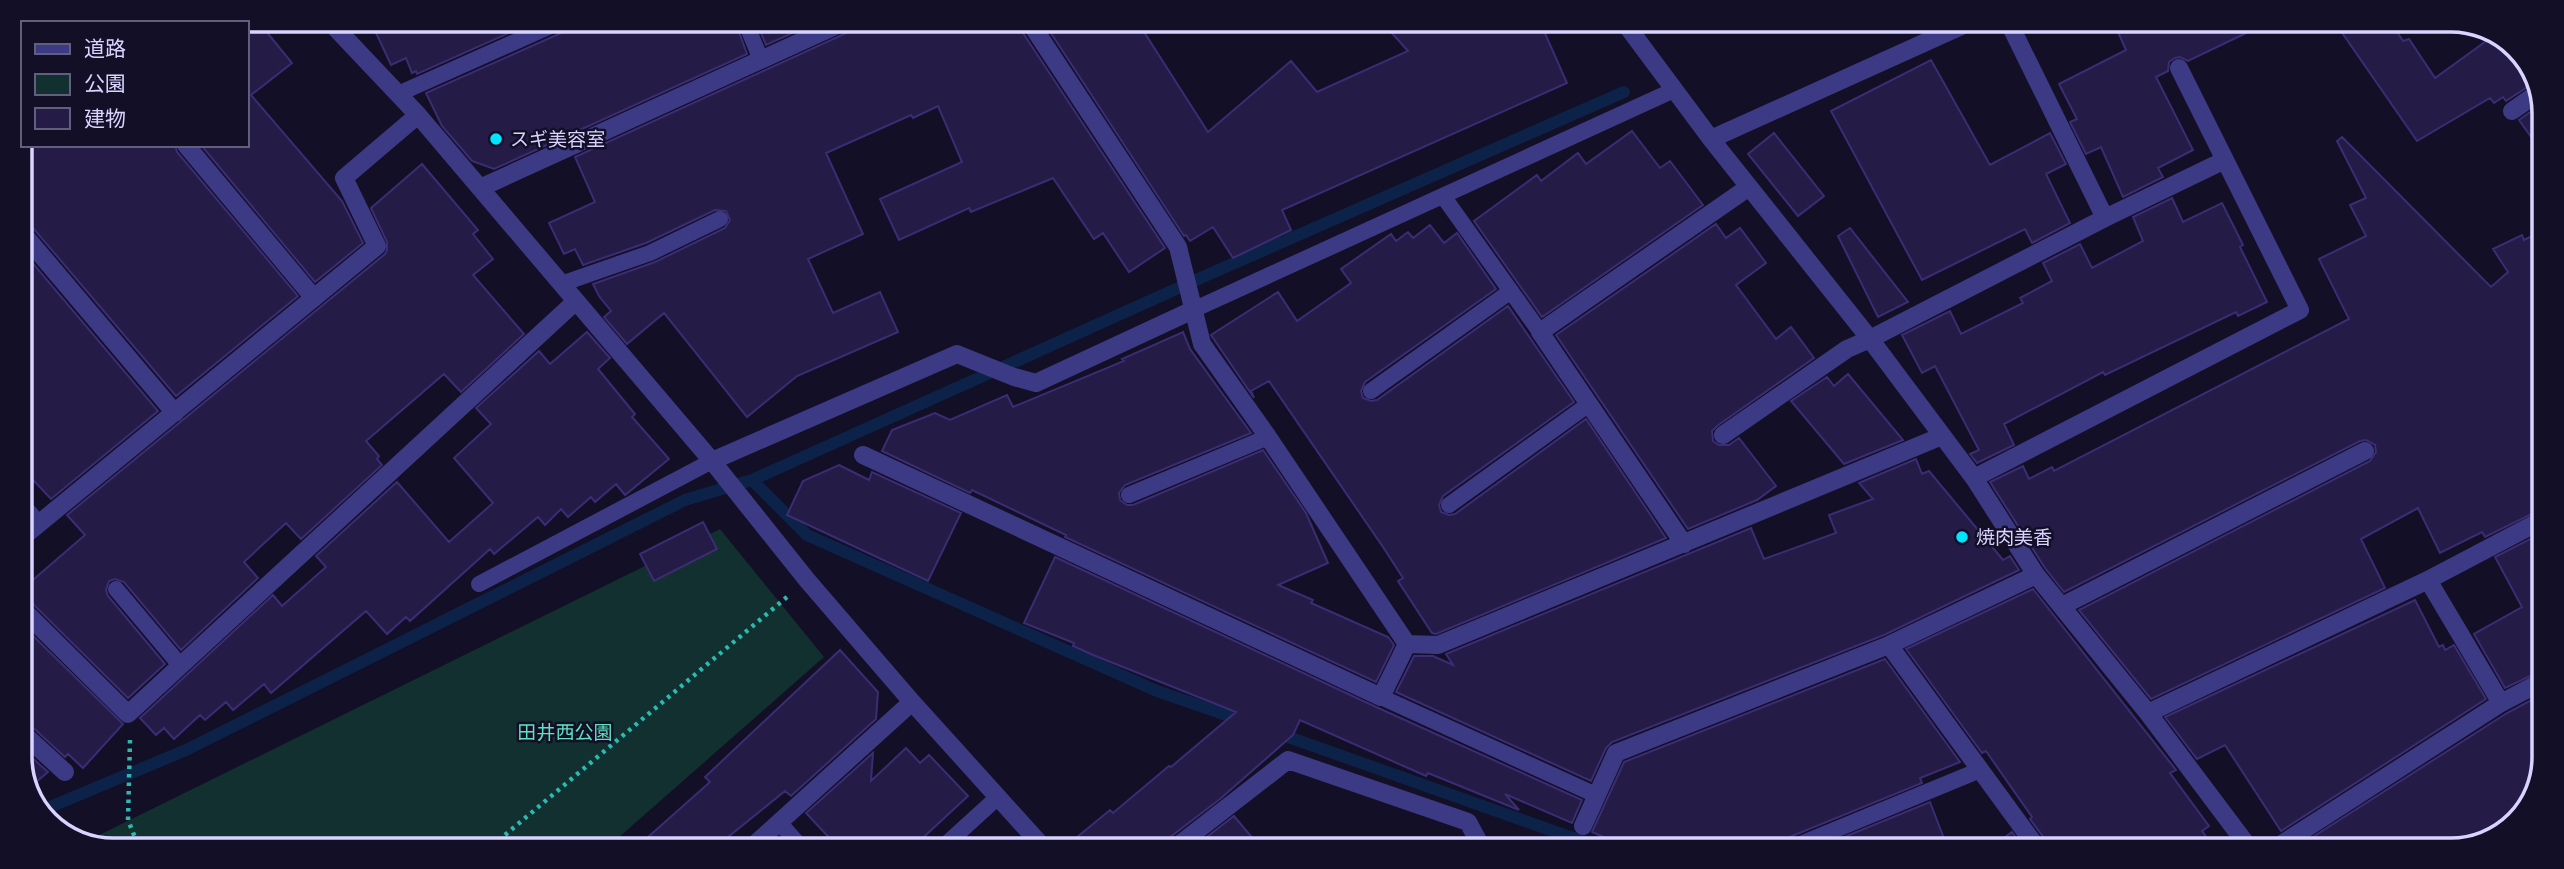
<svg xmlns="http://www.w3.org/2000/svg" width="2564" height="869" font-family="Raleway,'Noto Sans JP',sans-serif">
  <rect width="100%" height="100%" fill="#130f26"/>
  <path fill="#12302f" d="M720 529 824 657 609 846 81 844Z"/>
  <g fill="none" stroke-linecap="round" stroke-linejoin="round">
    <path stroke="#0c2248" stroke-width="12" d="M752 480 807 535 1157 691 1247 722
      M1277 733 1601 848
      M38 812 186 750 685 500 752 480 1205 276 1624 92"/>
  </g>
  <path fill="#241b47" stroke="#3b2d73" stroke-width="2" d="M247 20H257L292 63 251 95 342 201 363 243 315 282 201 145H247Z
    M370 20H538L417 74 416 71 412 73 406 58 391 65Z
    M574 20 735 21 747 54 494 169 472 161 442 126 426 93 568 30Z
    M756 21H819L766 45Z
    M857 21H1018L1019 27 1165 248 1129 272 1103 233 1094 239 1053 178 971 212 969 208 899 240 880 199 962 162 938 106 913 118 911 115 826 153 863 234 808 259 833 313 880 292 898 332 797 376 747 417 664 313 627 344 604 317 611 311 599 296 593 284 655 262 725 228 730 220 726 211 715 210 646 243 583 265 575 249 564 254 549 223 595 202 575 157 851 31 856 27Z
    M1043 21H1137L1208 132 1291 61 1317 92 1408 51 1382 22H1540L1567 83 1282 210 1291 230 1233 258 1213 227 1190 241 1186 235 1184 236Z
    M2114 23 2265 24 2188 61 2180 57 2175 58 2169 62 2168 71 2156 77 2193 150 2158 168 2163 177 2123 197 2101 147 2086 154 2070 122 2077 119 2059 84 2126 50Z
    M2336 24H2392L2403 41 2409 39 2435 78 2496 34 2525 55 2535 82 2506 101 2503 97 2494 103 2490 98 2417 141Z
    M1931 60 1990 165 2050 133 2066 164 2046 174 2070 223 2032 243 2025 229 1922 280 1831 111Z
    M2543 103 2545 106 2544 155 2519 120Z
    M1632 131 1660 168 1670 161 1703 205 1542 317 1474 221 1537 175 1541 181 1578 153 1586 164Z
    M1774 133 1824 196 1798 216 1748 154Z
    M2342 137 2491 287 2508 272 2493 249 2522 235 2524 240 2544 230 2542 509 2485 537 2482 532 2440 553 2418 508 2361 539 2385 588 2151 699 2079 610 2370 461 2376 452 2375 445 2366 440 2360 441 2064 592 2045 568 1990 482 2023 466 2029 479 2052 467 2054 471 2349 319 2319 259 2366 236 2350 205 2366 198 2337 141Z
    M19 145H175L177 152 298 296 176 396 28 222 19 218Z
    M422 164 478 230 473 234 493 259 473 275 524 334 461 392 444 374 366 441 379 456 377 459 382 465 301 539 286 523 244 562 258 578 181 650 124 582 115 579 109 581 106 590 108 596 165 664 128 698 27 598 19 595V592L85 535 67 515 385 254 387 250V242L371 208Z
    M2172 198 2183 222 2222 203 2243 245 2240 247 2267 302 2238 316 2236 312 2105 375 2103 372 2004 424 2014 445 1977 463 1970 454 1979 450 1935 366 1922 373 1902 335 1950 311 1961 334 2023 303 2020 298 2052 281 2043 263 2080 244 2092 268 2143 241 2133 217Z
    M1716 224 1726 238 1740 228 1766 263 1736 285 1776 339 1791 327 1814 358 1717 426 1712 431 1713 441 1719 445H1729L1739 438 1776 486 1757 500 1688 529 1556 335Z
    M1430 225 1444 243 1457 233 1496 289 1365 382 1361 391 1363 398 1371 401 1377 400 1508 306 1574 402 1443 496 1439 505 1441 512 1449 515 1455 514 1586 419 1666 538 1436 634 1432 633 1398 581 1403 578 1383 547 1269 381 1251 391 1254 398 1211 335 1278 292 1297 321 1351 283 1341 269 1391 234 1396 241 1408 232 1413 238Z
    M1850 228 1908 302 1878 317 1838 236Z
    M19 247 158 411 51 499 19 465Z
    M587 332 610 358 598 369 635 414 632 417 669 459 625 495 616 484 595 502 591 497 568 517 561 509 545 525 538 517 494 554 490 549 410 621 406 617 387 634 366 611 271 693 264 684 233 710 226 702 205 720 200 715 174 739 164 728 156 735 140 718 273 595 282 606 326 567 316 556 397 482 449 542 493 503 454 458 491 424 476 408 539 351 550 364Z
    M1183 332 1190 349 1251 433 1125 485 1119 493 1120 500 1127 505H1133L1263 450 1306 513 1328 563 1278 585 1313 600 1311 603 1388 637 1394 645 1376 682 1065 537 1066 535 972 490 970 493 882 451 892 430 935 413 950 420 1007 395 1013 407 1124 361 1122 359Z
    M1848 374 1903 440 1844 464 1791 401 1827 377 1834 386Z
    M1916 459 1922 474 1929 471 2003 560 2010 556 2019 570 1884 635 1612 742 1606 748 1591 781 1396 692 1414 656H1433L1453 665 1446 654 1751 528 1764 559 1836 533 1829 515 1873 499 1859 483Z
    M839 465 869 480 872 472 961 513 928 581 787 515 803 481Z
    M703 522 717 549 654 581 640 554Z
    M2542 533 2541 671 2505 688 2474 634 2522 607 2495 557Z
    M1055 557 1376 707 1582 800 1572 823 1505 794 1519 810 1428 773 1426 776 1300 720 1293 735 1220 799 1169 838 1165 847H1065L1110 810 1113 813 1169 766 1171 767 1236 712 1093 655 1073 646 1074 643 1024 623Z
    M2033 589 2176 770 2170 773 2209 826 2202 831 2215 849H2049L2047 842 2030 819 2032 817 1986 751 1982 753 1906 649Z
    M2415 600 2439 647 2443 645 2445 650 2454 645 2486 699 2281 831 2225 745 2197 759 2165 717Z
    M19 622 123 724 83 768 68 754 65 757 27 722 19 719Z
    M840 650 878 692 876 719 791 796 785 791 717 846H638L710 782 705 777Z
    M1885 659 1960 762 1920 778 1922 783 1787 838 1782 842 1781 848H1629L1592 832 1624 762Z
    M2541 695 2540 786 2508 831 2452 850 2294 849 2507 713Z
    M19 746 48 772 29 788 19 763Z
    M906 748 920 763 929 755 968 796 913 847 837 846 806 813 873 753 871 781Z
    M1930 802 1948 849 1817 848Z
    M1234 816 1260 847H1194Z
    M2012 832 2024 849H1989Z"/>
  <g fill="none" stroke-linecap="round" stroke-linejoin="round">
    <path stroke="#2fb8b0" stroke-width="4.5" stroke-dasharray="3.5 5" stroke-linecap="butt" d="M130 740 128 820 138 845
      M492 846 787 597"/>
    <path stroke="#3d3a85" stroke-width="16" d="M745 21 761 60
      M398 94 564 20
      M1443 196 1540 332
      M561 284 650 253 720 219
      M1193 310 1674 90
      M1371 391 1511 291
      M1129 495 1268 437
      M1449 505 1589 404
      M479 584 712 461
      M116 589 180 665
      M1381 697 1596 795
      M779 822 800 846
      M943 847 998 797
      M1791 848 1980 770"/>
    <path stroke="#3d3a85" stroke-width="18" d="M328 20 418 115 712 461 807 580 912 702 1043 847
      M1029 21 1178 247 1202 344 1268 437 1407 644 1438 645 1942 436
      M1624 22 1711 139 1870 339 1974 478 2036 575 2148 713 2250 849
      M2009 23 2105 218
      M2179 68 2225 160
      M2512 111 2539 92
      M1711 139 1968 23
      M186 145 314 298
      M480 188 846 21
      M19 229 175 413
      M1723 435 1847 349 1870 339 2105 218 2225 160 2300 310 1974 478
      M863 455 1381 697 1407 644
      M712 461 957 354 1014 377 1036 383 1193 310
      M19 502 38 524
      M19 540 377 246 344 178 418 115
      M1684 544 1540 332 1749 187
      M2428 580 2501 703
      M19 606 128 714 576 301
      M2062 606 2365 451
      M1889 645 2038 849
      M2148 713 2428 580 2542 520
      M19 730 65 772
      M1583 826 1616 753 1889 645 2036 575
      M753 846 912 702
      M1176 847 1288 760 1468 822 1482 848
      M2274 849 2501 703 2541 682"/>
  </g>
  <g fill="#00e5ff" stroke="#130f26" stroke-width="2.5">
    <circle cx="496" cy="139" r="7"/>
    <circle cx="1962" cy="537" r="7"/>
  </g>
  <g text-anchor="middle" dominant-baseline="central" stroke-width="5" stroke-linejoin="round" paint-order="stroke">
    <g font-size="19" fill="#d9d4ff" stroke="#130f26" text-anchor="start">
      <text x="510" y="139">スギ美容室</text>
      <text x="1976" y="537">焼肉美香</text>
    </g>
    <g font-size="19" fill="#5fe0c0" stroke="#130f26">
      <text x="565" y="732">田井西公園</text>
    </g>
  </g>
  <path d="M0 0H2564V869H0ZM113 32H2451A81 81 0 0 1 2532 113V757A81 81 0 0 1 2451 838H113A81 81 0 0 1 32 757V113A81 81 0 0 1 113 32Z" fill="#130f26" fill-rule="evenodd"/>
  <path fill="none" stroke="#d9d4ff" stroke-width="3.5" d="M113 32H2451A81 81 0 0 1 2532 113V757A81 81 0 0 1 2451 838H113A81 81 0 0 1 32 757V113A81 81 0 0 1 113 32Z"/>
  <rect x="21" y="21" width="228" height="126" fill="#130f26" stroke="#625e7d" stroke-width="2"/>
  <rect x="35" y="44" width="35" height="10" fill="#3d3a85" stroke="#625e7d" stroke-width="2"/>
  <text x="84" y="56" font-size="21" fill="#d9d4ff">道路</text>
  <rect x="35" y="74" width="35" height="21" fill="#12302f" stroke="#625e7d" stroke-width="2"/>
  <text x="84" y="91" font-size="21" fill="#d9d4ff">公園</text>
  <rect x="35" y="108" width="35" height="21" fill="#241b47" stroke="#625e7d" stroke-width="2"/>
  <text x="84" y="126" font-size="21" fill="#d9d4ff">建物</text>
</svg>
